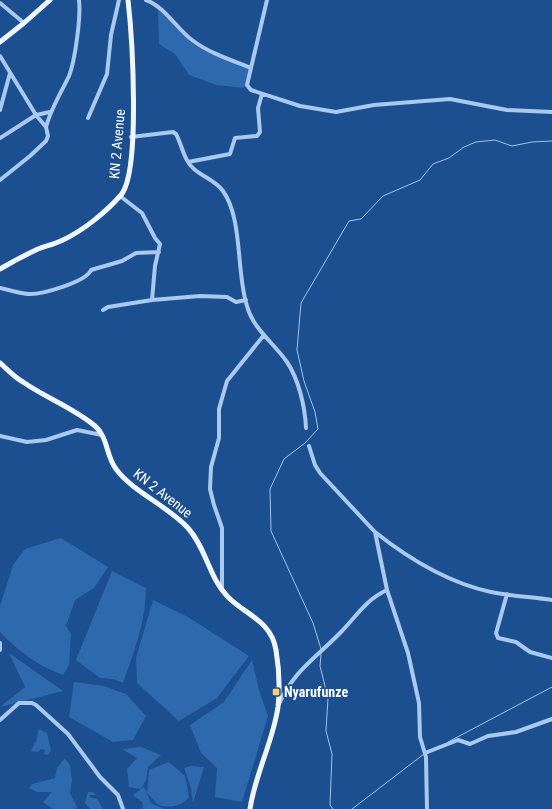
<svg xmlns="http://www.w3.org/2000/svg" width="552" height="809" font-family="'Roboto Condensed',sans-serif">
  <rect width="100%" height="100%" fill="#1b4f8f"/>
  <path fill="#2e69ad" d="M158 10 184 32 190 42 203 50 249 69 244 88 216 85 189 75 175 54 159 44Z
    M61 538 108 567 94 588 75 600 66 626 71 634 69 665 63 675C38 666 18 651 0 632V606L13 565 25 549Z
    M112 571 146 588C146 621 134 652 123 683L113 679 100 678 76 660Z
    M153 600 188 617 249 656 217 698 179 721 137 683 136 658Z
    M9 653 63 691 0 707 25 687Z
    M252 660 259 690 268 716 242 802 215 797 217 768 201 753 190 725 224 702Z
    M74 682 104 686 126 694 146 716 133 740 113 742 69 717Z
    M39 729 47 733 51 751 48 755 44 754 45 750 42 749 37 752 31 751 36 741Z
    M141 747 161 755 148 767 146 780 141 789 129 787 127 769 137 758 122 749Z
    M65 758 70 766 72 780 70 793 77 807 76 809H53L43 802 52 792H37L29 788 32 784 55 778 57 768Z
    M169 762 185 776 189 797C184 805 169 809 159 805 155 803 151 796 147 793L151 803 164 809H143L142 802 133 795 144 787 147 793 149 770Z
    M191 766 204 767 193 803 191 788 184 768Z
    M88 792H93L96 795H90L89 797 97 799 103 809H90L85 803Z"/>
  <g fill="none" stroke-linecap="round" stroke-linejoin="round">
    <path stroke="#9cc4f0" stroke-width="1" d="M321 649 313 623 271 531 270 489 284 459 305 443 318 429 315 412 304 381 297 350 301 303 349 221 361 219 383 196 420 180 433 164 449 158 464 147 476 142 495 140 512 146 532 142 552 141
      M321 654 320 666 328 698 326 731 332 754 330 805 333 809
      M448 742 552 687
      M352 809 424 754"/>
    <path stroke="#a9c9ee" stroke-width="4" d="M146 0C165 7 176 28 192 40 209 53 231 60 251 68
      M267 0 247 85 251 90 300 106 336 112 374 105 450 99 507 110 552 112
      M0 3 24 23
      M0 56 36 115 46 127 48 136 46 141 30 156 0 180
      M0 110 10 73
      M88 118 107 74 111 35 119 0
      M46 127C51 108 61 93 69 76 75 61 81 17 79 0
      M131 137 173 132 176 134C182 145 184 161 194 169 203 177 216 181 223 191 243 219 236 272 247 306 253 329 274 343 287 362 299 380 305 407 306 428
      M0 138 36 115 50 112
      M188 162 230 154 235 138 257 136 260 132 258 108 262 94
      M120 196 142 213 155 238 160 244 155 266 152 300
      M0 288C9 290 19 293 28 294 41 295 86 282 91 270L122 261 136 253 159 252
      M103 310 108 307 152 300 200 296 227 297 236 302 246 300
      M0 436 27 442 46 440 77 430 102 435
      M309 446 315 465 320 473 375 532 387 590 408 653 419 703 420 737 426 757 427 809
      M375 532C409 559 449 583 491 592 511 596 532 597 552 600
      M222 590V528L214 505 210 489 211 467 219 438V409L227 381 264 335
      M507 594 496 633 498 638 516 642 530 652 552 658
      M0 643V650
      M279 704C295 669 316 658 342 631 357 615 367 599 387 590
      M0 720 19 703H32L36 705 68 734 100 777 118 795 123 809
      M425 753 458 740 470 744 488 736 516 732 552 719"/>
    <path stroke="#f0f6ff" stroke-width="5" d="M0 42 24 23 50 0
      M0 269C12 262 25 255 38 249 46 246 55 244 63 240 84 230 106 212 121 195 141 171 132 35 128 0
      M0 363C7 369 14 377 23 382 46 398 74 408 95 426 108 437 106 456 116 469 133 492 168 506 188 528 206 548 209 577 227 596 245 615 271 620 276 650 279 668 280 689 278 707 273 742 255 774 250 809"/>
  </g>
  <rect fill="#ffd166" stroke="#1b4f8f" stroke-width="1.5" x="272" y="688" width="8" height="8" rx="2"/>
  <g text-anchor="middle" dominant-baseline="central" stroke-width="3.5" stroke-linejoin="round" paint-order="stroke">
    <g font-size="14" fill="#fff" stroke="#1b4f8f">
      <text transform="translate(117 144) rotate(-85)">KN 2 Avenue</text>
      <text transform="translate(163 493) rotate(38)">KN 2 Avenue</text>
    </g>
    <g font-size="14" font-weight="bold" fill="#fff" stroke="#1b4f8f" text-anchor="start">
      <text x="284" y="692">Nyarufunze</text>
    </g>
  </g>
</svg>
